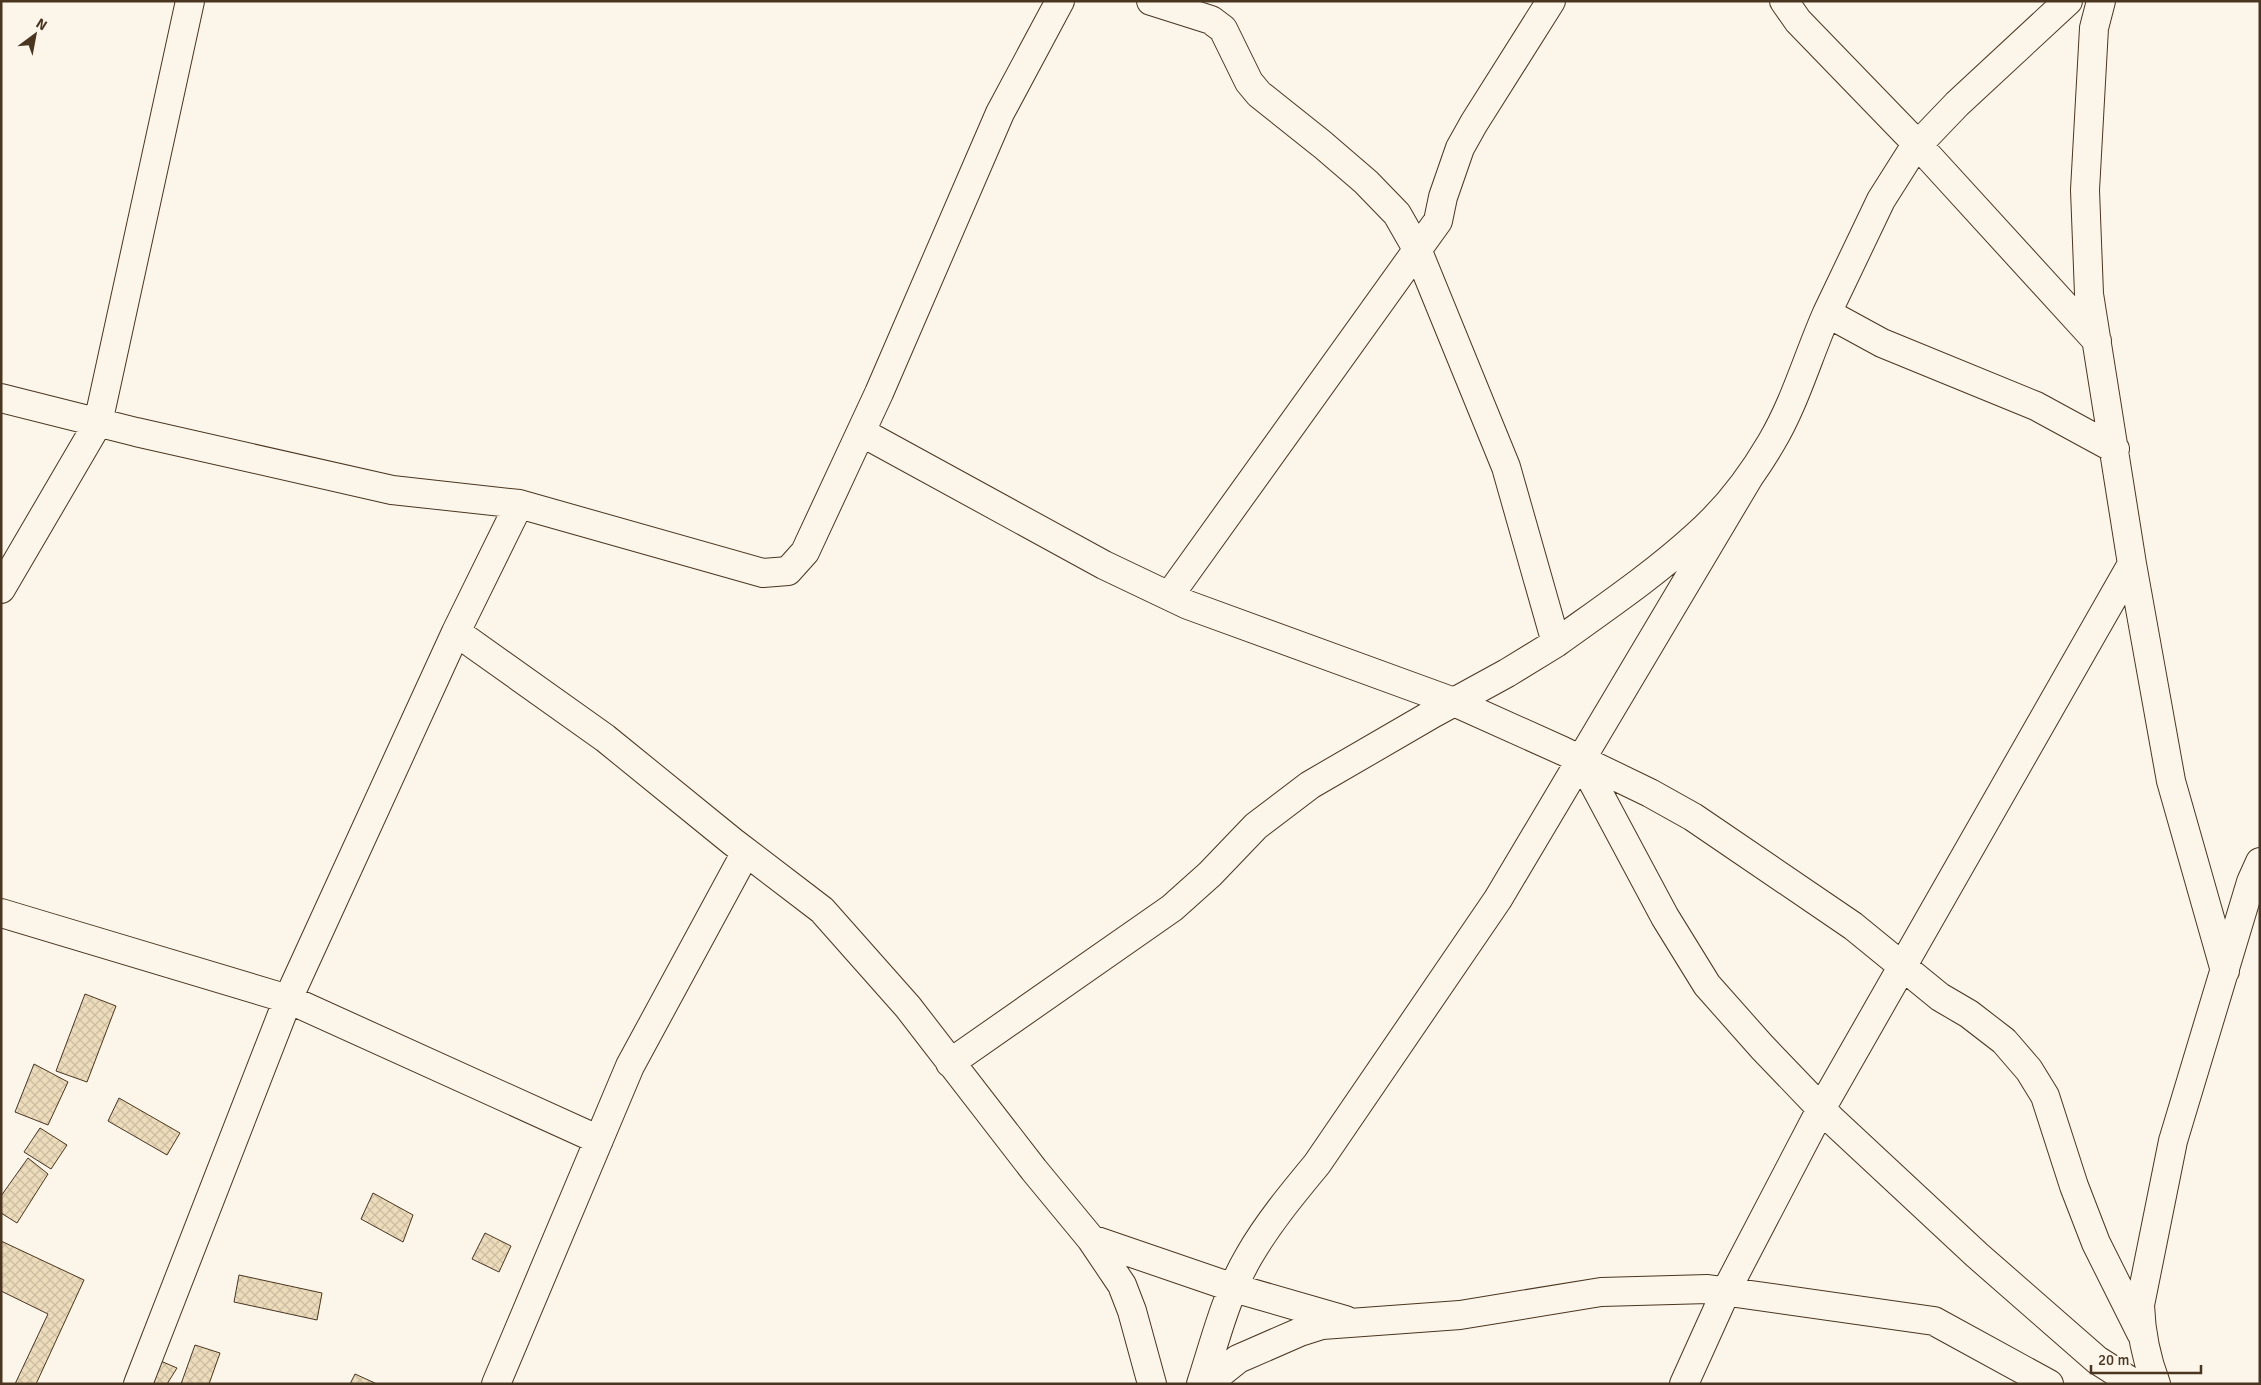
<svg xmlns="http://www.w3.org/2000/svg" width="2261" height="1385" font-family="Signika,sans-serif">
  <defs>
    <pattern id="building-cross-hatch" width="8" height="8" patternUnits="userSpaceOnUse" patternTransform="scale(1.25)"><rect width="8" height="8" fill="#ecdcbc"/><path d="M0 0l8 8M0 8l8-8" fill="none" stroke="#ccbda1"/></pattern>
  </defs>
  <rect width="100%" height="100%" fill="#fbf6e9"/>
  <path fill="url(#building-cross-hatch)" stroke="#4a3520" d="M85 994 116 1006 87 1082 56 1071Z
    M34 1064 68 1082 48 1125 15 1112Z
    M119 1098 180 1133 167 1155 108 1121Z
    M40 1128 67 1145 51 1169 24 1152Z
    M28 1158 48 1174 17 1223 1 1213V1196Z
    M373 1193 413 1215 403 1242 361 1219Z
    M485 1233 511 1246 499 1272 472 1259Z
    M1 1241 84 1280 36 1384H15L48 1314 1 1291Z
    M239 1275 322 1293 317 1320 234 1302Z
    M195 1345 220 1353 209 1384H181Z
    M156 1359 177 1368 167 1384H143Z
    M355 1374 377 1384H350Z"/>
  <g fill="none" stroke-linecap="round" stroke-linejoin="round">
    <defs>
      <path id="street" d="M1784 1 1798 21 1918 145 2097 341
        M2101 1 2094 28 2085 190 2089 294 2132 564 2171 781 2225 971
        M1827 313 1881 200 1912 151 1957 104 2068 1
        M1 398 136 432 392 490 519 504 763 573 788 571 805 552 879 393 1000 113 1060 1
        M861 432 1104 565 1188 605 1454 702 1563 751 1650 793 1693 817 1853 926 1940 997 1969 1014 2004 1041 2029 1070 2045 1096 2074 1186 2096 1243 2141 1333
        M1 589 98 423 190 1
        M1169 596 1438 221 1443 197 1460 148 1474 123 1551 1
        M456 632 605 738 733 842 822 910 908 1007 1034 1170 1091 1239 1122 1285 1132 1311 1152 1384
        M1556 643C1603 609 1652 576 1695 537 1725 511 1751 477 1771 443 1795 403 1808 356 1827 313L1882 343 2036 406 2115 449
        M1581 760 1665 917 1707 985 1762 1047 1831 1119 1977 1255 2097 1360 2135 1384
        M1 913 288 999 599 1140
        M950 1063 1172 908 1210 874 1256 826 1310 785 1434 713 1507 673 1556 643 1506 467 1417 249 1397 214 1366 182 1323 145 1259 94 1249 82 1223 29 1211 20 1151 1
        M1091 1239 1234 1288 1345 1320
        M138 1384 288 999 456 632 519 504
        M496 1384 630 1066 746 852
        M1201 1384C1215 1341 1226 1295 1249 1256 1268 1223 1293 1193 1317 1164L1498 899 1749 477
        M1207 1384 1238 1359 1300 1332 1322 1325 1460 1315 1601 1292 1708 1289 1934 1321 2049 1384
        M1684 1384 1726 1291 1821 1109 2132 564
        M2156 1384C2146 1358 2141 1333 2140 1305L2173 1141 2251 882 2260 862"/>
    </defs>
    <use href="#street" stroke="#4a3520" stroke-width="30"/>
    <use href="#street" stroke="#fbf6e9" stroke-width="28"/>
  </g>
  <rect width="2261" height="1385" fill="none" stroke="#4a3520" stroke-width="5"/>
  <g transform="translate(35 35) rotate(32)" stroke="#fbf6e9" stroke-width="4" paint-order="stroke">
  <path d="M0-4L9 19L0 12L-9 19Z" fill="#4a3520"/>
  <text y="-8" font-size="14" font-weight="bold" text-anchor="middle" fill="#4a3520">N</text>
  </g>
  <path d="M2091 1365v8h110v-8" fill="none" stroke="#4a3520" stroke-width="2.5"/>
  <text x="2098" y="1365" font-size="15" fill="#4a3520" stroke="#fbf6e9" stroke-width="4" paint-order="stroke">20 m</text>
</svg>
